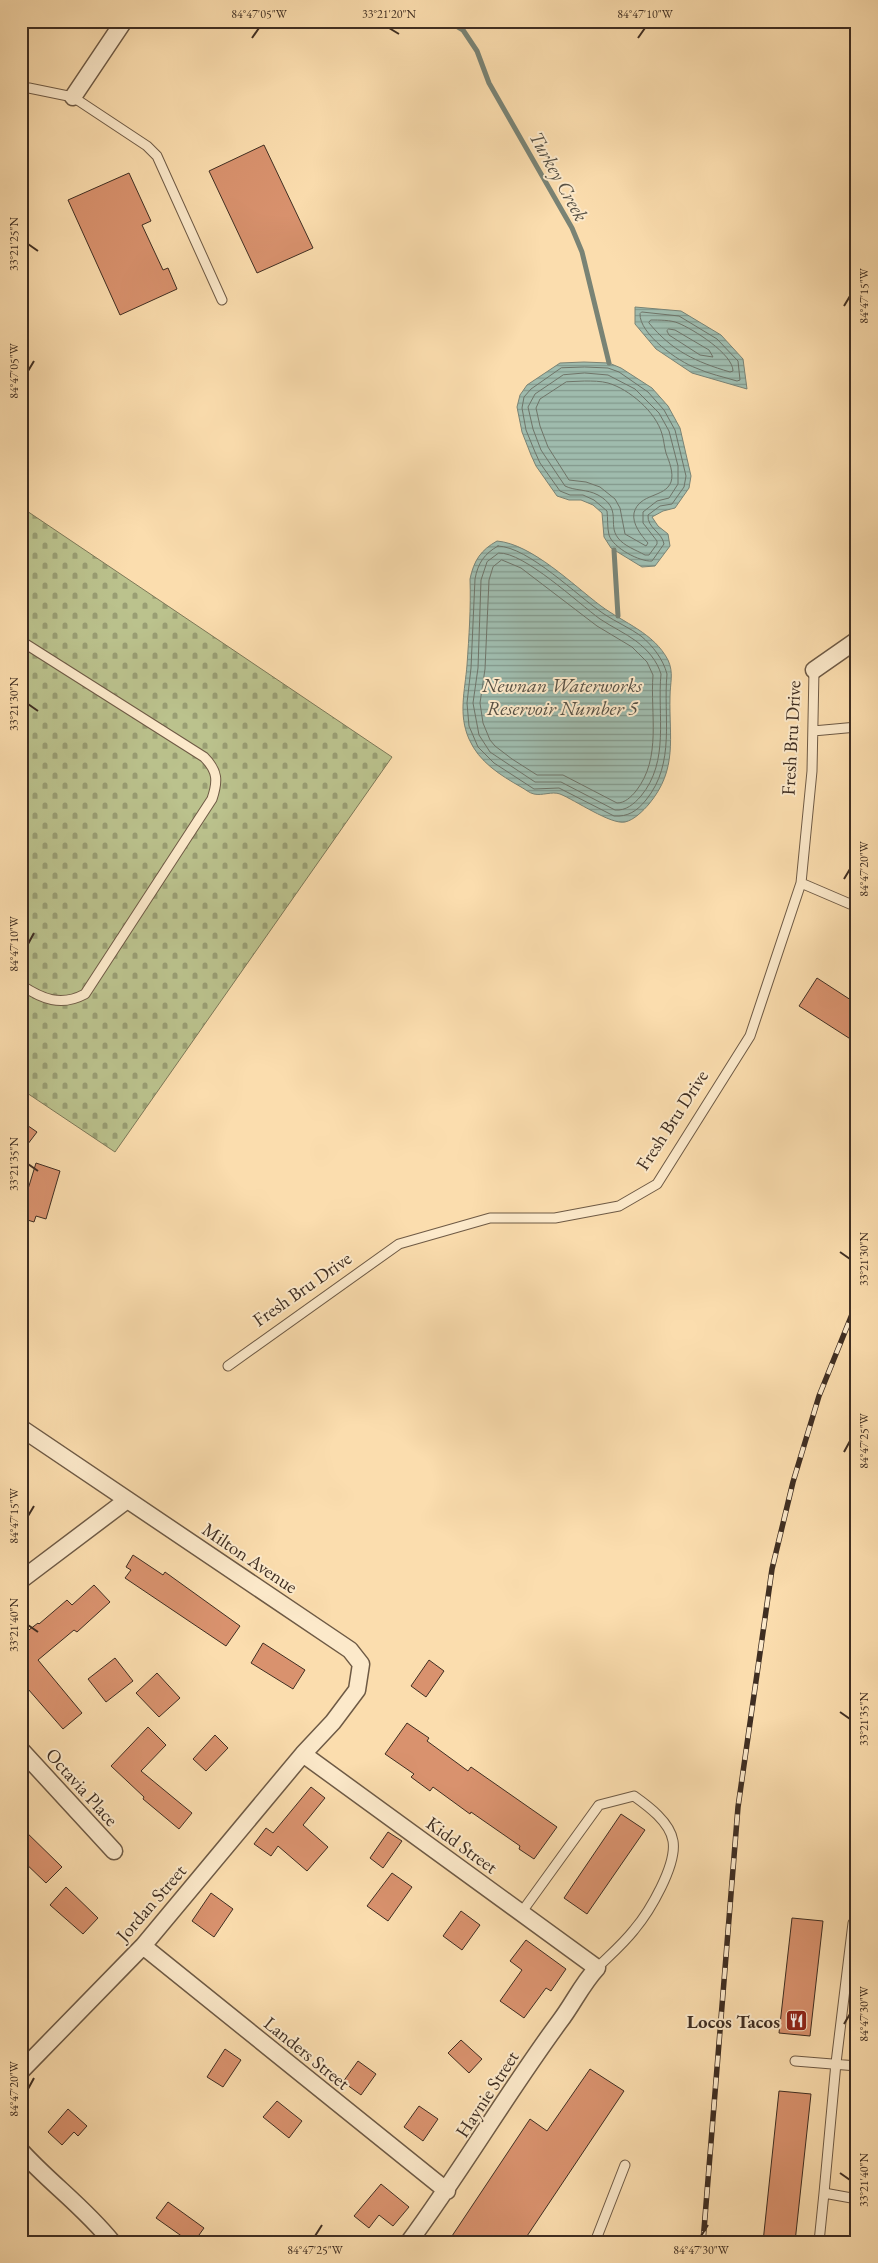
<svg xmlns="http://www.w3.org/2000/svg" width="878" height="2263" font-family="'EB Garamond',serif">
  <defs>
    <pattern id="cemetery-stones" width="16" height="16" patternUnits="userSpaceOnUse" patternTransform="scale(1.25)"><rect width="16" height="16" fill="#bbc28d"/><path d="M2 7V4a2 2 0 0 1 4 0v3zM10 15v-3a2 2 0 0 1 4 0v3z" fill="#999e73"/></pattern>
    <pattern id="water-rules" width="6" height="5" patternUnits="userSpaceOnUse" patternTransform="scale(1.25)"><rect width="6" height="5" fill="#9fbbad"/><path d="M0 2.5h6" fill="none" stroke="#83988c"/></pattern>
  </defs>
  <rect width="100%" height="100%" fill="#fbddae"/>
  <filter id="stains"><feTurbulence type="fractalNoise" baseFrequency=".004" numOctaves="4"/><feColorMatrix values="0 0 0 0 .2 0 0 0 0 .09 0 0 0 0 .02 0 0 0 .5 -.17"/></filter>
  <radialGradient id="worn" r=".72"><stop offset=".6" stop-color="#630" stop-opacity="0"/><stop offset="1" stop-color="#630" stop-opacity=".3"/></radialGradient>
  <path fill="url(#cemetery-stones)" stroke="#7d7858" d="M21 507 392 757 115 1152 21 1089Z"/>
  <path fill="url(#water-rules)" stroke="#798375" d="M635 307 681 311 721 335 743 359 747 389 692 373 656 349 635 324Z
    M584 362 609 363 621 368 652 388 668 406 680 428 691 476 689 488 675 508 663 511 652 517 658 526 668 534 670 546 655 566 642 567 611 548 604 537 602 513 593 505 581 500H569L557 496 536 466 531 455 522 432 517 407 520 395 527 385 560 363Z
    M497 541C532 544 573 585 601 606 624 623 654 633 668 660 674 673 670 683 670 697 669 738 678 769 649 804 643 811 634 820 625 822 611 825 575 800 560 794 552 791 542 796 534 794 529 793 525 789 521 787 500 775 479 762 469 739 458 714 465 691 467 665 469 636 471 608 470 579 474 560 481 550 497 541Z"/>
  <g fill="none" stroke-linecap="round" stroke-linejoin="round">
    <path stroke="#6f7468" stroke-width="1" d="M642 312 679 316 717 339 738 361 740 380 737 381C724 377 709 374 696 368 679 362 639 334 640 314Z
      M651 320C659 320 671 320 678 323 693 329 733 354 733 371L730 372C696 362 672 351 649 323Z
      M669 329 675 330 709 350 713 357 700 355 669 335 667 331Z
      M585 367 608 368 619 372 648 392 664 410 675 430 686 476 684 487 672 504 660 506 648 515C647 528 662 532 664 544L652 561C640 562 613 548 609 535 607 527 608 518 607 511L594 500 583 495H570L560 491 540 463 535 452 526 430 522 408 524 397 531 389 561 368Z
      M585 373 608 375 635 389 659 413 669 431 678 466V484L669 498 657 501 643 512V523L657 541V544L649 555H645C636 550 624 546 618 538 607 524 623 509 598 495 587 489 575 491 565 486L541 450 533 429 528 407 535 394 563 375Z
      M585 381C592 381 601 381 608 383 629 389 656 412 662 434 664 440 664 446 666 453 669 461 674 473 671 482 665 498 639 493 634 513 632 524 641 535 648 543L646 546 625 534 620 508 615 499 600 487 586 482 569 480 548 447 540 426 536 408 540 399 566 382Z
      M498 546C529 547 577 596 604 614 616 622 630 628 641 636 653 646 663 659 667 674 663 717 676 763 646 800 637 811 628 817 614 816L559 788 534 789 494 763 478 747 469 726 467 703 471 668 475 579C478 563 484 554 498 546Z
      M499 553C524 552 578 603 600 619 612 627 625 633 636 641 648 650 657 661 661 674 657 715 670 761 641 796 634 804 626 811 615 810L561 782H535L490 752 479 735 473 703 478 668 481 580 487 562Z
      M502 560 521 568 597 626 632 647 647 662 653 675C650 714 662 758 636 791 631 797 625 803 617 803L563 775H537L512 759 495 746 490 740 483 723 480 703 485 669 489 580 493 567Z"/>
    <path stroke="#798375" stroke-width="5" d="M448 21 463 30 477 51 489 83 572 228 582 252 609 363
      M614 550 618 616"/>
  </g>
  <path fill="#d9926e" stroke="#3f2e22" d="M264 145 313 248 257 273 209 171Z
    M129 173 151 221 142 225 163 270 168 268 177 289 120 315 68 200Z
    M817 978 857 1004V1033L852 1040 799 1006Z
    M21 1121 37 1132 21 1153Z
    M36 1163 60 1171 46 1219 36 1216 34 1222 21 1218V1212Z
    M133 1555 163 1575 165 1572 240 1626 226 1646 125 1578 131 1570 126 1567Z
    M94 1585 110 1602 77 1632 74 1630 38 1660 82 1713 63 1729 21 1681V1636L38 1623 39 1624 67 1600 72 1605Z
    M263 1643 305 1670 293 1689 251 1663Z
    M115 1658 133 1681 106 1702 88 1679Z
    M429 1660 444 1671 426 1697 411 1686Z
    M157 1673 180 1698 159 1717 136 1693Z
    M407 1723 429 1738 427 1741 468 1771 471 1767 557 1827 534 1859 519 1849 520 1846 471 1812 470 1814 433 1787 430 1791 411 1777 414 1774 385 1754Z
    M148 1727 166 1745 141 1771 192 1813 179 1829 143 1799 144 1797 111 1766Z
    M215 1735 228 1748 206 1771 193 1759Z
    M311 1787 325 1798 303 1825 328 1847 307 1871 278 1846 271 1856 254 1844 266 1828 273 1833Z
    M621 1814 645 1830 587 1914 564 1898Z
    M21 1827 62 1867 46 1883 21 1859Z
    M388 1832 402 1841 383 1868 370 1858Z
    M392 1873 412 1887 388 1921 367 1906Z
    M66 1887 98 1918 83 1934 50 1905Z
    M211 1893 233 1909 214 1937 192 1921Z
    M461 1911 480 1925 462 1950 443 1936Z
    M792 1918 823 1921 810 2036 779 2033Z
    M526 1940 566 1969 551 1991 546 1988 524 2018 500 2001 522 1970 510 1961Z
    M461 2040 482 2059 469 2073 448 2053Z
    M225 2049 241 2060 223 2087 207 2077Z
    M358 2061 376 2074 361 2095 343 2082Z
    M590 2069 624 2091 523 2242H448L530 2119 547 2131Z
    M779 2091 811 2094 795 2242H763Z
    M277 2101 302 2121 289 2138 263 2117Z
    M419 2106 438 2119 423 2141 404 2127Z
    M68 2109 87 2126 78 2136 74 2132 62 2145 48 2132Z
    M381 2184 409 2207 393 2226 379 2215 369 2228 354 2216Z
    M168 2202 204 2228 194 2242H190L156 2218Z"/>
  <g fill="none" stroke-linecap="round" stroke-linejoin="round">
    <defs>
      <path id="service" d="M21 89 29 88 73 97 147 146 157 156 222 300
        M21 641 204 757C218 771 218 781 212 799L85 994C61 1007 42 999 21 985
        M813 731 857 727
        M801 883 857 907
        M228 1366 399 1244 490 1218H555L619 1206 657 1184 750 1036 801 883 812 771 814 670
        M521 1913 599 1805 634 1796C648 1806 670 1822 673 1841 677 1865 650 1911 634 1930 623 1944 609 1956 597 1968
        M795 2061 857 2066
        M824 2193 836 2063 853 1923
        M595 2242 625 2165
        M819 2242 824 2193 857 2199"/>
      <path id="minor" d="M73 97 124 21
        M814 670 857 640
        M21 1428 350 1650 361 1664 357 1690 333 1722 303 1754 143 1946 21 2071
        M21 1580 127 1500
        M21 1750 114 1851
        M303 1754 597 1968C582 1984 573 2004 560 2021 507 2093 462 2170 409 2242
        M143 1946 447 2191
        M21 2151C50 2183 85 2208 112 2242"/>
    </defs>
    <use href="#service" stroke="#6e5a45" stroke-width="11"/>
    <use href="#minor" stroke="#6e5a45" stroke-width="19"/>
    <use href="#service" stroke="#fce9ca" stroke-width="9"/>
    <use href="#minor" stroke="#fce9ca" stroke-width="16"/>
    <defs>
      <path id="rail" d="M21 2231 32 2242
        M703 2242 738 1807 772 1569 793 1482 819 1396 857 1302"/>
    </defs>
    <use href="#rail" stroke="#3f2e22" stroke-width="5.5"/>
    <use href="#rail" stroke="#fce9ca" stroke-width="4" stroke-dasharray="11" stroke-linecap="butt"/>
  </g>
  <path fill="none" stroke="#3f2e22" stroke-width="2" d="M389 28 399 34M252 38 259 28M638 38 645 28M28 244 38 251M844 306 850 296M28 371 34 361M28 704 38 711M844 879 850 869M28 944 34 933M28 1164 38 1171M840 1252 850 1259M844 1452 850 1441M28 1516 34 1506M28 1625 38 1632M840 1712 850 1719M844 2024 850 2014M28 2089 34 2078M840 2173 850 2180M315 2236 322 2225M701 2236 708 2225"/>
  <defs>
    <symbol id="restaurant-square" viewBox="-11 -11 22 22"><rect x="-9" y="-9" width="18" height="18" rx="4" fill="#8f2418" stroke="#fce9ca"/><path d="M-5-6h1v4h1v-4h1v4h1v-4h1v5L-1.5 .5V6h-2V.5L-5-1ZM5-6V6H3V1.5H1.5Q1.5-4 5-6Z" fill="#fff"/></symbol>
  </defs>
  <g fill-rule="evenodd">
    <use href="#restaurant-square" x="784" y="2008" width="25" height="25"/>
  </g>
  <g text-anchor="middle" dominant-baseline="central" stroke-width="4" stroke-linejoin="round" paint-order="stroke">
    <g font-size="19" fill="#3f2e22" stroke="#fce9ca">
      <text transform="translate(791 738) rotate(-87)">Fresh Bru Drive</text>
      <text transform="translate(672 1120) rotate(-57)">Fresh Bru Drive</text>
      <text transform="translate(302 1289) rotate(-35)">Fresh Bru Drive</text>
      <text transform="translate(250 1558) rotate(34)">Milton Avenue</text>
      <text transform="translate(82 1787) rotate(48)">Octavia Place</text>
      <text transform="translate(462 1845) rotate(36)">Kidd Street</text>
      <text transform="translate(151 1903) rotate(-49)">Jordan Street</text>
      <text transform="translate(307 2053) rotate(39)">Landers Street</text>
      <text transform="translate(487 2094) rotate(-57)">Haynie Street</text>
    </g>
    <g font-size="19" font-weight="bold" fill="#3f2e22" stroke="#fce9ca" text-anchor="end">
      <text x="780" y="2021">Locos Tacos</text>
    </g>
    <g font-size="20" font-style="italic" fill="#575145" stroke="#fce9ca">
      <text transform="translate(559 176) rotate(61)">Turkey Creek</text>
      <text x="562" y="685">Newnan Waterworks<tspan x="562" dy="23">Reservoir Number 5</tspan></text>
    </g>
  </g>
  <rect width="878" height="2263" fill="none" stroke="#fbddae" stroke-width="55"/>
  <rect x="28" y="28" width="822" height="2208" fill="none" stroke="#3f2e22" stroke-width="2"/>
  <g font-size="12" text-anchor="middle" fill="#3f2e22">
    <text x="259" y="18">84°47'05"W</text>
    <text x="389" y="18">33°21'20"N</text>
    <text x="645" y="18">84°47'10"W</text>
    <text transform="translate(14 244) rotate(-90)" y="4">33°21'25"N</text>
    <text transform="translate(864 296) rotate(-90)" y="4">84°47'15"W</text>
    <text transform="translate(14 371) rotate(-90)" y="4">84°47'05"W</text>
    <text transform="translate(14 704) rotate(-90)" y="4">33°21'30"N</text>
    <text transform="translate(864 869) rotate(-90)" y="4">84°47'20"W</text>
    <text transform="translate(14 944) rotate(-90)" y="4">84°47'10"W</text>
    <text transform="translate(14 1164) rotate(-90)" y="4">33°21'35"N</text>
    <text transform="translate(864 1259) rotate(-90)" y="4">33°21'30"N</text>
    <text transform="translate(864 1441) rotate(-90)" y="4">84°47'25"W</text>
    <text transform="translate(14 1516) rotate(-90)" y="4">84°47'15"W</text>
    <text transform="translate(14 1625) rotate(-90)" y="4">33°21'40"N</text>
    <text transform="translate(864 1719) rotate(-90)" y="4">33°21'35"N</text>
    <text transform="translate(864 2014) rotate(-90)" y="4">84°47'30"W</text>
    <text transform="translate(14 2089) rotate(-90)" y="4">84°47'20"W</text>
    <text transform="translate(864 2180) rotate(-90)" y="4">33°21'40"N</text>
    <text x="315" y="2254">84°47'25"W</text>
    <text x="701" y="2254">84°47'30"W</text>
  </g>
  <rect width="100%" height="100%" filter="url(#stains)"/>
  <rect width="100%" height="100%" fill="url(#worn)"/>
</svg>
